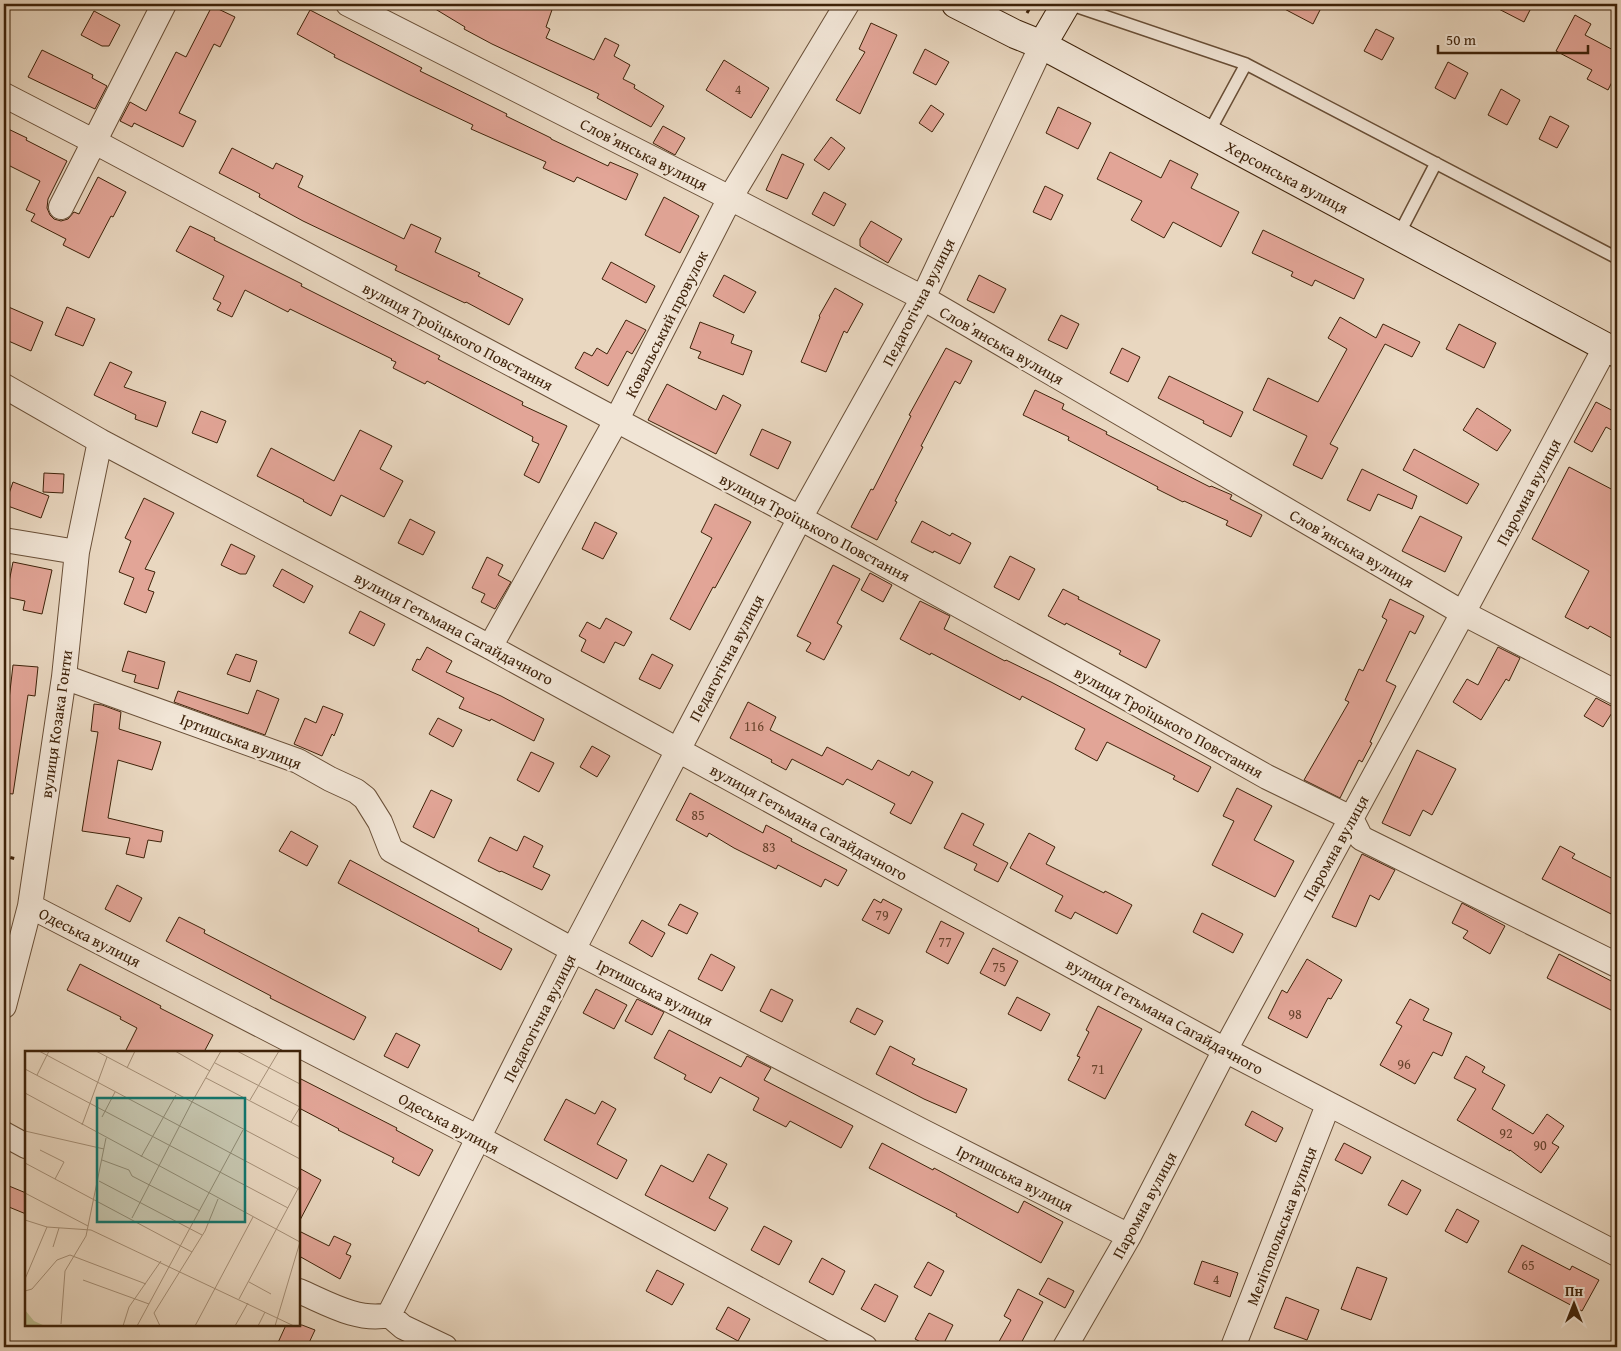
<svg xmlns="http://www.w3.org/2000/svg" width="1621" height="1351" font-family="'Gentium Book Plus',serif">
  <rect width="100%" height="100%" fill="#e9d7c0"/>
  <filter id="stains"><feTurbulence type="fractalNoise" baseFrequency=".004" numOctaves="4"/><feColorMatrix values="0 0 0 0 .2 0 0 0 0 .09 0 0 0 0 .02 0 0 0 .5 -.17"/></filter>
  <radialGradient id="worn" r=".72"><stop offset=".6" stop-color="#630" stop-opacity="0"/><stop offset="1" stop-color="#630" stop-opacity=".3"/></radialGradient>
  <path fill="#e2a597" stroke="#3e2209" d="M427 4H554L546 27 550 29 546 38 594 60 605 38 619 45 614 56 630 65 623 79 635 85 634 88 664 106 651 127 597 98 599 94 492 44 464 29 465 27Z
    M1275 4H1323L1313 24Z
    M1489 4H1533L1524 22Z
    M212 6 235 17 220 47 214 44 179 113 196 121 183 147 134 123 132 127 120 121 130 102 146 111 176 52 186 57Z
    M310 10 422 68 420 71 507 114 506 116 551 138V139L608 166 610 162 638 174 626 200 577 177 574 182 543 168 546 162 471 129 473 125 408 94 334 57 335 55 297 34Z
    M94 11 120 25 109 46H102L81 35Z
    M1575 15 1591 24 1585 35 1617 52V72L1608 90 1587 79 1592 70 1556 51Z
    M871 23 897 35 860 114 836 100 865 52 859 49Z
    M1376 29 1394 38 1382 60 1364 51Z
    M925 49 949 62 936 85 913 73Z
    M42 50 93 75 92 78 107 86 95 109 28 77Z
    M724 60 769 88 751 118 706 90Z
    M1448 62 1468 73 1455 99 1435 88Z
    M1501 89 1520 100 1507 125 1488 115Z
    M931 105 944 114 932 132 919 123Z
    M1058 107 1091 123 1078 149 1046 133Z
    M1550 116 1569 126 1557 148 1539 139Z
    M663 126 685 138 675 155 653 143Z
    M4 127 27 138 26 140 67 161 48 199 47 208 50 215 54 219 61 221 68 219 74 212 79 214 98 177 126 192 113 217 111 216 89 258 63 245 66 239 31 221 35 214 26 210 40 181 4 163Z
    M831 137 845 148 829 170 814 160Z
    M232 148 273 169 276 163 303 176 298 187 404 239 411 224 441 238 435 252 480 273 478 276 523 299 509 325 466 302 465 303 395 270 397 266 303 221 259 197 260 194 219 173Z
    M1110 152 1161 178 1170 160 1198 174 1191 188 1239 212 1221 247 1173 222 1164 238 1131 220 1142 201 1097 179Z
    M782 154 804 164 787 199 766 190Z
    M1045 186 1063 195 1051 220 1033 212Z
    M824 192 846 204 834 226 812 214Z
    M664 197 699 216 680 253 645 235Z
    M871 221 902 239 888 263 860 246V239Z
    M190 226 215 238 214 240 302 284 301 286 440 356 438 359 523 402 522 405 567 426 539 483 524 475 539 444 532 441 533 437 427 381 425 384 393 368 396 362 391 360 392 359 290 309 288 312 245 290 232 317 217 310 221 303 213 299 224 276 176 251Z
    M1263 230 1364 279 1354 299 1315 280 1312 286 1291 276 1293 272 1252 253Z
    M611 262 655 286 646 303 602 279Z
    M724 275 756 292 744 313 713 296Z
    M979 275 1006 289 994 313 967 300Z
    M835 288 863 304 847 333 844 331 826 372 801 362 820 317 819 316Z
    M4 305 43 322 31 351 4 339Z
    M67 307 95 319 83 346 55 335Z
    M1061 315 1079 324 1067 349 1048 340Z
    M1340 317 1376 338 1383 324 1420 342 1412 357 1385 344 1330 444 1338 448 1322 479 1293 465 1307 436 1253 410 1268 378 1318 402 1347 349 1328 338Z
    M626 320 646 330 632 354 627 351 608 386 575 368 584 352 592 356 597 348 607 354Z
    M700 322 734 335 731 343 752 351 743 375 698 358 701 352 690 348Z
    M1459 324 1496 343 1484 368 1446 349Z
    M946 348 972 361 960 384 955 381 921 446 923 447 895 501 897 502 877 540 851 527 871 489 873 490 911 416 909 415Z
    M1122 348 1140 357 1128 382 1110 373Z
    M110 362 132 372 124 387 166 402 157 427 135 419 136 415 94 395Z
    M1169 376 1243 412 1231 437 1203 423 1204 421 1158 398Z
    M667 384 716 410 723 395 741 405 716 454 648 420Z
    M1035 390 1064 404 1062 409 1107 432 1106 434 1210 487 1211 486 1232 495 1230 499 1262 515 1251 537 1226 525 1228 521 1184 501 1183 502 1157 489 1158 487 1068 440 1069 437 1023 415Z
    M1596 402 1617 413V433L1606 427 1592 452 1574 442Z
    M1477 408 1511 430 1497 451 1463 430Z
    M201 411 226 421 217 443 192 433Z
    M762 429 791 442 778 469 750 455Z
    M360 430 392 446 380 469 403 481 384 517 341 495 331 516 303 501 304 500 257 476 271 448 334 481Z
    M1414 449 1479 484 1467 504 1403 470Z
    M1569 467 1617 492V641L1590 626 1588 629 1565 617 1589 571 1532 539Z
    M1362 469 1417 496 1412 509 1378 494 1370 511 1347 500Z
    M44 473 64 474 63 493 43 492Z
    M13 482 49 496 41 518 5 505Z
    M144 498 174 513 145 569 155 572 148 590 154 592 146 613 124 604 134 578 119 572 131 541 125 538Z
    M715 504 751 522 715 588 713 587 690 630 670 619 712 538 701 532Z
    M1420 516 1462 537 1445 572 1402 551Z
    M410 519 435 532 423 555 398 543Z
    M922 521 950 536 952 533 971 543 960 564 934 551 933 553 911 542Z
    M595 522 617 533 603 559 582 549Z
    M231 544 255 556 246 574H240L221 565Z
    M1010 556 1035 569 1019 600 994 587Z
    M487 557 503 565 498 575 511 582 495 609 481 602 485 594 472 588Z
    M13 562 52 570 42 614 23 610 25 601 6 597Z
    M833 565 860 579 837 623 842 626 824 660 806 651 811 643 797 636Z
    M282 569 313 586 304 603 273 586Z
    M870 573 892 585 883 602 861 590Z
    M1063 589 1079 597 1078 599 1160 640 1146 668 1119 654 1121 651 1066 623 1065 625 1048 616Z
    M1390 599 1424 616 1415 634 1410 631 1386 681 1396 686 1370 742 1372 743 1362 762 1359 760 1340 798 1304 780 1349 702 1345 700 1359 669 1363 671 1387 620 1382 617Z
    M920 601 950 616 944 629 1005 661 1006 660 1051 682 1211 767 1198 792 1173 779 1175 776 1107 742 1097 761 1075 749 1085 729 1022 696 1020 700 931 653 930 655 900 639Z
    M360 611 385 624 374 646 349 633Z
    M606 618 632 632 624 646 615 642 604 663 581 651 586 640 579 636 587 622 600 629Z
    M427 647 452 661 446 672 501 696 544 719 534 741 491 719 490 721 459 708 464 698 412 670 417 659 420 660Z
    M1498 647 1520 658 1509 681 1506 679 1481 720 1453 702 1467 679 1478 685Z
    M128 651 165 662 158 689 134 682 136 675 122 671Z
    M236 654 257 661 250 682 227 674Z
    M652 654 673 665 660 689 639 679Z
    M13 665 38 667 35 696 28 695 13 794 4 793V717H7Z
    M257 690 279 699 265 735 174 702 178 691 248 714Z
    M1596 698 1615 708 1603 727 1584 716Z
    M748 702 776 717 770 730 822 756 827 747 872 770 878 760 909 776 912 771 933 782 911 824 890 813 895 804 847 779 843 785 792 759 786 770 771 762 772 760 730 738Z
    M94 704 102 705 121 712 119 729 161 742 152 770 118 760 108 818 163 831 161 842 148 840 144 858 126 854 130 838 82 831 98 732 91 731Z
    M323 706 343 714 334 736 332 734 322 756 294 744 305 718 316 723Z
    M438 718 462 730 453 747 429 734Z
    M592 746 610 756 597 777 580 767Z
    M1417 750 1456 769 1432 815 1423 810 1410 836 1382 823Z
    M531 752 554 763 539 792 517 780Z
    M1237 788 1272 806 1254 840 1294 861 1275 897 1212 865 1234 821 1223 816Z
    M431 790 452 800 434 838 413 827Z
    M690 793 763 833 766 825 792 839 791 841 847 870 838 886 825 879 821 887 778 865 776 869 734 848 709 833 707 837 676 820Z
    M962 813 984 824 973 845 1008 863 998 882 974 870 977 864 944 848Z
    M291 831 318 846 307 866 279 851Z
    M1029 833 1055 847 1046 864 1104 893 1105 891 1132 905 1117 934 1075 912 1071 919 1055 911 1063 896 1010 868Z
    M524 836 543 846 533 867 550 875 542 890 501 871 500 872 478 861 490 837 517 851Z
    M1560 846 1575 854 1572 858 1617 881V917L1542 879Z
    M1362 854 1395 870 1379 900 1370 895 1356 927 1332 917Z
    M350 860 479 929 478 931 512 949 501 970 338 883Z
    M117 885 142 898 130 922 105 909Z
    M874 899 881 903 883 899 902 909 889 934 862 920Z
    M1462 903 1505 926 1490 954 1463 938 1468 931 1452 923Z
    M680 904 698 913 687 934 668 925Z
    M1202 913 1243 934 1233 953 1193 932Z
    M179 917 205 930 204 933 366 1017 354 1040 270 998 271 996 166 941Z
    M642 920 665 933 652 957 629 943Z
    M941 921 964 933 948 964 926 952Z
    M993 948 1018 961 1005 986 980 973Z
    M711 954 735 967 722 991 698 979Z
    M1559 954 1617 984V1013L1547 978Z
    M1307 959 1342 980 1331 999 1328 998 1307 1038 1268 1018 1282 990 1287 993Z
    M80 964 161 1006 160 1008 213 1035 204 1052H125L137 1028 120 1019 121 1017 67 990Z
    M596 989 627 1005 614 1029 583 1013Z
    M771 989 793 1000 782 1022 760 1011Z
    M1017 997 1050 1014 1041 1031 1008 1014Z
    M637 999 664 1012 652 1035 625 1021Z
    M1410 999 1429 1009 1423 1020 1452 1033 1442 1056 1433 1052 1415 1084 1380 1065 1402 1026 1396 1023Z
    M1098 1006 1142 1029 1105 1099 1068 1080 1080 1057 1077 1056 1089 1032 1086 1030Z
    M857 1008 883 1021 875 1035 850 1022Z
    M669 1030 741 1067 747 1056 771 1068 764 1080 853 1126 841 1148 790 1121 786 1127 753 1110 759 1098 720 1077 711 1093 684 1079 686 1075 654 1058Z
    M396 1033 420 1045 408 1068 384 1056Z
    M890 1046 915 1059 912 1064 967 1089 956 1113 924 1099 876 1074Z
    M1466 1056 1485 1067 1482 1072 1505 1085 1492 1109 1533 1134 1547 1114 1564 1126 1552 1143 1559 1147 1541 1173 1510 1150V1151L1457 1120 1476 1089 1454 1078Z
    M299 1078 397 1128 396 1130 433 1150 419 1176 392 1162 394 1158 338 1130 339 1129 299 1108Z
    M566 1099 595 1114 602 1101 616 1109 597 1144 627 1160 617 1179 544 1140Z
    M1252 1111 1283 1128 1276 1142 1245 1125Z
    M882 1143 933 1170 934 1168 1018 1213 1024 1201 1063 1222 1041 1263 956 1216 957 1214 869 1168Z
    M1344 1143 1371 1157 1362 1174 1335 1160Z
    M708 1154 727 1164 709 1198 728 1208 715 1231 645 1195 661 1165 693 1182Z
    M299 1168 321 1180 299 1222Z
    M1402 1180 1421 1190 1407 1215 1388 1205Z
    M9 1186 26 1193V1214L4 1205V1198Z
    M1457 1209 1479 1221 1467 1243 1445 1231Z
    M764 1226 792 1241 779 1265 751 1250Z
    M299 1231 329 1246 334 1236 351 1244 346 1254 351 1256 340 1279 299 1256Z
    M1522 1245 1570 1270 1572 1266 1599 1280 1582 1311 1508 1272Z
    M822 1258 845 1271 833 1295 809 1282Z
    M1202 1261 1238 1273 1230 1297 1194 1284Z
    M928 1262 944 1271 931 1296 914 1287Z
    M1357 1267 1387 1278 1371 1320 1341 1309Z
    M657 1270 684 1284 672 1305 646 1291Z
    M1048 1278 1074 1291 1065 1308 1039 1294Z
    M875 1284 898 1296 885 1322 861 1309Z
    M1018 1289 1043 1302 1019 1347H996L1011 1320 1004 1316Z
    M1286 1297 1319 1310 1307 1340 1274 1328Z
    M728 1307 750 1319 738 1341 716 1329Z
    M929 1313 953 1325 942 1347H930L915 1339Z
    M286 1325H302L315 1330 307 1347H276Z"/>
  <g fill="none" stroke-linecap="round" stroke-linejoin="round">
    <defs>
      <path id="service" d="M1069 4 1246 64 1617 258
        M1208 134 1246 64
        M1398 236 1436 163"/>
      <path id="minor" d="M348 4 730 198 923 298 1463 613 1617 693
        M4 95 95 142 800 518 1118 693 1267 777 1351 818 1361 838 1617 965
        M61 207 164 4
        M4 386 100 441 490 647 1225 1050 1617 1254
        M4 540 77 552
        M490 647 616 421 730 198 847 4
        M64 677 298 761 330 779 356 791 365 798 380 822 391 850 573 950 922 1131 1129 1236
        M30 906 479 1138 865 1347
        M4 1006 30 906 64 677 77 552 100 441
        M4 1134 26 1146
        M299 1291C327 1303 358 1322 389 1315L403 1327 445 1347
        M389 1315 573 950 800 518 923 298 1042 45
        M1065 1347 1129 1236 1225 1050 1463 613 1605 348
        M1233 1347 1328 1105"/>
      <path id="secondary" d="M956 4 1015 34 1042 45 1617 353
        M1042 45 1066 4"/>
    </defs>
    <use href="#service" stroke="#694f37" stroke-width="14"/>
    <use href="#minor" stroke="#694f37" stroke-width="26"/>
    <use href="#secondary" stroke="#3e2209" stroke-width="30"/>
    <path stroke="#3e2209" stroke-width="3" stroke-dasharray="4 2.5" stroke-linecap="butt" d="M1027 13 1032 4
      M4 856 16 859"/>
    <use href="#service" stroke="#f1e5d6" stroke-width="11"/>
    <use href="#minor" stroke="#f1e5d6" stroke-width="24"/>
    <use href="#secondary" stroke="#f1e5d6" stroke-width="28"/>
  </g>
  <g text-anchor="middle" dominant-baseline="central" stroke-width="4.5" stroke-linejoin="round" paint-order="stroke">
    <g font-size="14" fill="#67432c">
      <text x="738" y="89">4</text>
      <text x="754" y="726">116</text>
      <text x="698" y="815">85</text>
      <text x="769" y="847">83</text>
      <text x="882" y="915">79</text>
      <text x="945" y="942">77</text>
      <text x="999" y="967">75</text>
      <text x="1295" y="1014">98</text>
      <text x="1404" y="1064">96</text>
      <text x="1098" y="1069">71</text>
      <text x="1506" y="1133">92</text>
      <text x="1540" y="1145">90</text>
      <text x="1528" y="1265">65</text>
      <text x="1216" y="1279">4</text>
    </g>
    <g font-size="16" fill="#3e2209" stroke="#f1e5d6">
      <text transform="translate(644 154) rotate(27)">Словʼянська вулиця</text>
      <text transform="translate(1287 177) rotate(28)">Херсонська вулиця</text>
      <text transform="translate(918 302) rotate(-63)">Педагогічна вулиця</text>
      <text transform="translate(666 324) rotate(-63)">Ковальський провулок</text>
      <text transform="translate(458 336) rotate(28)">вулиця Троїцького Повстання</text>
      <text transform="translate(1002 345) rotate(30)">Словʼянська вулиця</text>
      <text transform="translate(1528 492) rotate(-62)">Паромна вулиця</text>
      <text transform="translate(815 527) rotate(28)">вулиця Троїцького Повстання</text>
      <text transform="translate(1352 548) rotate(30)">Словʼянська вулиця</text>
      <text transform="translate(454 628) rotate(28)">вулиця Гетьмана Сагайдачного</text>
      <text transform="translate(726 658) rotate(-62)">Педагогічна вулиця</text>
      <text transform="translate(1169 722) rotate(29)">вулиця Троїцького Повстання</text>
      <text transform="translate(56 724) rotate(-82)">вулиця Козака Гонти</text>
      <text transform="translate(241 741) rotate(21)">Іртишська вулиця</text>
      <text transform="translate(809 822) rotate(29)">вулиця Гетьмана Сагайдачного</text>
      <text transform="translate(1335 848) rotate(-61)">Паромна вулиця</text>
      <text transform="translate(90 937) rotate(27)">Одеська вулиця</text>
      <text transform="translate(655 992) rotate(27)">Іртишська вулиця</text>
      <text transform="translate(1165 1016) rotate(29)">вулиця Гетьмана Сагайдачного</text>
      <text transform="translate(539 1018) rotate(-63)">Педагогічна вулиця</text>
      <text transform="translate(449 1123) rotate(28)">Одеська вулиця</text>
      <text transform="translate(1015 1178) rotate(27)">Іртишська вулиця</text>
      <text transform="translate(1144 1205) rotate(-62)">Паромна вулиця</text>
      <text transform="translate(1281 1226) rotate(-69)">Мелітопольська вулиця</text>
    </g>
  </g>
  <g transform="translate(25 1051)">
    <rect width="275" height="275" fill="#e9d7c0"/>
    <path d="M0 259 9 270 20 275H0Z" fill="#babd90"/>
    <path fill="none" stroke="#a58f77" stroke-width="1" d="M14 0 275 139M71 0 275 108M150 0 185 20M212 0 275 33M190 12 275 56M102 17 110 0M0 18 263 157M12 24 24 0M181 27 275 76M0 42 275 191M225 49 254 0M167 51 196 0M77 66 90 41M266 71 275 56M57 74 82 6M0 80 79 98M15 99 39 111 30 128M116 106 151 44M77 109 104 119 107 125 175 160M0 112 167 201M74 130 177 184M0 142 63 175M107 167 167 51M0 169 22 176 66 179 269 275M28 196 34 177M0 228 22 176M58 229 124 253M224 231 246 243M0 240 7 238 32 209 45 204 121 233M214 248 275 134M36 273 40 220 61 185 81 87M98 275 104 256 136 210M112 275 218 79M135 275 129 262 180 180 193 148M170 275 228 166M210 275 223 252M233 275 240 261M250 275 275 191"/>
    <path fill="#0f766e" fill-opacity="0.15" stroke="#0f766e" stroke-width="2.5" d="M72 47H220V171H72Z"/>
    <rect width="275" height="275" fill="none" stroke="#3e2209" stroke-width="2.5"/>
  </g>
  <rect width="1621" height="1351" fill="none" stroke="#e9d7c0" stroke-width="20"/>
  <rect x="5" y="5" width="1611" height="1341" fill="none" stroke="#3e2209" stroke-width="2.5"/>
  <rect x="10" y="10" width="1601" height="1331" fill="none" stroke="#3e2209"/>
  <g transform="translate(1574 1304)" stroke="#f1e5d6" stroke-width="4" paint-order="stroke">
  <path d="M0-4L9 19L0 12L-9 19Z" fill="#3e2209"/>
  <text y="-8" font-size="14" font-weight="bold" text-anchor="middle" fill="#3e2209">Пн</text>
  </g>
  <path d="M1438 45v8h150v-8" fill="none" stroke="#3e2209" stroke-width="2.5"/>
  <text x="1446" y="45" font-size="15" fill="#3e2209" stroke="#f1e5d6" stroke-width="4" paint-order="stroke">50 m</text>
  <rect width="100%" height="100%" filter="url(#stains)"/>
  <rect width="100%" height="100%" fill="url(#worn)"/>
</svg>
